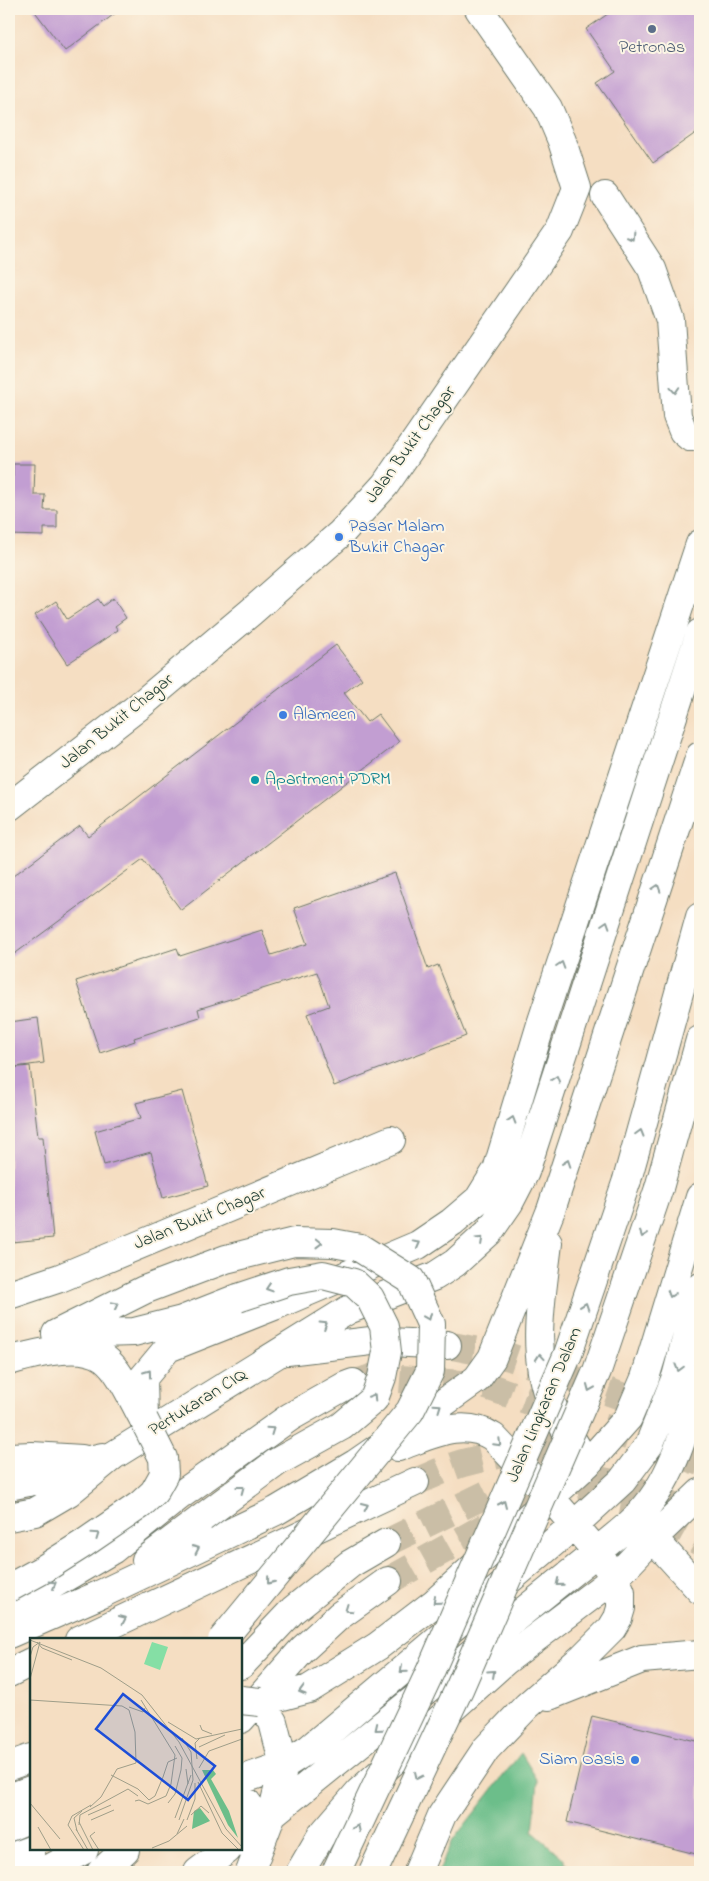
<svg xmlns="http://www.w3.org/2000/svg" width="709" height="1881" font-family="'Indie Flower',sans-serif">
  <rect width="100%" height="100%" fill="#fcf5e5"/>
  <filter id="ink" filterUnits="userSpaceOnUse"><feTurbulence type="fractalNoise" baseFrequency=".02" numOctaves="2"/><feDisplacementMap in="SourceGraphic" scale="10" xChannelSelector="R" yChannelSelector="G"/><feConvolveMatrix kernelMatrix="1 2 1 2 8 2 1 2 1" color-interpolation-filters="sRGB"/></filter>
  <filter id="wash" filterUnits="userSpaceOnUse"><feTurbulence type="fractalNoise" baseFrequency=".0096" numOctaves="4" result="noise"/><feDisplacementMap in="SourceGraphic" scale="20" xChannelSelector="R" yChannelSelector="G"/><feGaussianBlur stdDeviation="1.12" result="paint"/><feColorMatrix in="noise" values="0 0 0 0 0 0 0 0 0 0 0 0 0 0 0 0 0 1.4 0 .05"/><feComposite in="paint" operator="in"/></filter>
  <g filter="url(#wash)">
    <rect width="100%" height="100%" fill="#f5dec2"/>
    <path fill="#6cbe8a" stroke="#467e5f" d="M521 1753 538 1781 533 1832 563 1858 570 1872H438L453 1840Z"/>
    <g id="blocks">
      <path fill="#c29ed2" d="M33 9H121L65 51Z
        M615 9H700V130L653 163 597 83 615 71 586 29Z
        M13 464H35L34 495H45L44 510H57V528H44V536L9 535V477H13Z
        M113 598 126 618 115 626 118 630 67 664 35 615 56 601 67 619 98 599 103 606Z
        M336 645 362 679 344 693 367 722 378 714 399 742 181 910 143 859 9 958V879L80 826 88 836Z
        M395 873 428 969 438 965 466 1036 334 1086 307 1014 329 1006 317 972 198 1009 200 1017 134 1038 135 1041 100 1053 76 981 177 948 180 956 262 930 271 955 307 944 294 908Z
        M38 1018 44 1063 15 1067 10 1022Z
        M30 1066 38 1137H43L53 1238 12 1242 9 1203V1068Z
        M182 1091 208 1186 163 1198 151 1152 104 1165 95 1131 141 1118 136 1103Z
        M592 1716 700 1742V1855L567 1822Z"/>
    </g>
  </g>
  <g filter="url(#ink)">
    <use href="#blocks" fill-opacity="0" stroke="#6a7566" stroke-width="1"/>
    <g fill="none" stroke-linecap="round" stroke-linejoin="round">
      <path stroke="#cabea6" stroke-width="28" stroke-dasharray="28 14" stroke-linecap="butt" d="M447 1345 510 1357 658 1409
        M359 1382 374 1377 487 1386 700 1462
        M415 1482C431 1476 446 1468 463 1463 503 1452 544 1448 586 1445
        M386 1543 493 1491 594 1479 627 1486 700 1519
        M388 1581 512 1512 580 1499 634 1508 661 1520 700 1542"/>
      <defs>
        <path id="minor" d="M9 1295 60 1278 391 1140"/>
        <path id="major" d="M9 807 138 707 251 612 341 533 385 485 560 231 577 188 562 141 548 108 479 9
          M9 1361C33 1354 81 1341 104 1358 121 1371 133 1401 144 1420"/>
        <path id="highway" d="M605 196 652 269 670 320 677 416 683 431 690 437H700
          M627 1180 700 917
          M659 1188 700 1040
          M548 1243C542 1296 530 1352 551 1403 558 1420 571 1437 580 1453
          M56 1334 144 1290 226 1259 294 1242 333 1243 360 1248
          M65 1334 134 1332 182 1320 238 1298
          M287 1351 371 1341 447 1345
          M144 1420 143 1378 168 1348 274 1306 418 1245 452 1222 479 1199 497 1170 541 1024 700 544
          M398 1447C429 1436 462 1417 493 1437L551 1498 597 1552 615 1578 621 1592V1608L618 1618 612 1628 583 1657 527 1706 486 1749 442 1815 418 1872
          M9 1457 32 1456 82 1459
          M9 1486 38 1480 89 1460 103 1457
          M9 1517 35 1512 69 1492 114 1455 348 1310 435 1276 455 1263 489 1232 509 1203 525 1172 700 633
          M642 1526 700 1590
          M146 1560 202 1518
          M9 1605 42 1591 112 1550 179 1496 290 1417 345 1386 353 1383
          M9 1634 101 1594 276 1511 355 1464 449 1399 477 1379 492 1358 551 1210 700 756
          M79 1640 415 1482
          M241 1665 293 1610 350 1564 386 1543
          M9 1673 31 1662
          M549 1696 642 1659 700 1654
          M241 1719 303 1649 339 1616 388 1581
          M9 1766 31 1758
          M241 1780 284 1765 309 1749 574 1525 622 1481 649 1445 676 1377 700 1287
          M241 1795 250 1807 243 1843
          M9 1798 31 1790
          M9 1827 31 1818
          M241 1839 597 1552C609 1541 623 1531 635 1519 673 1482 686 1428 700 1377
          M9 1858 31 1850
          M43 1872 84 1850
          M101 1872 125 1850
          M198 1872 227 1850
          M250 1872 272 1814 284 1765 273 1722 260 1702 309 1689 378 1646 433 1604 587 1464 628 1418 645 1378 700 1197
          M300 1872 321 1836 359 1792 505 1661 615 1578 653 1538 700 1493"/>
      </defs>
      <use href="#minor" stroke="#6a7566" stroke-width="30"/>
      <use href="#major" stroke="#6a7566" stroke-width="30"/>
      <use href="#highway" stroke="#6a7566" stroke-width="30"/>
      <use href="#minor" stroke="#fff" stroke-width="28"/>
      <use href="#major" stroke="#fff" stroke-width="28"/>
      <use href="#highway" stroke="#fff" stroke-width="28"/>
      <defs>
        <path id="highway-bridge" d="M202 1518 277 1462 342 1426 374 1399 382 1377 387 1352 384 1326 370 1298 354 1283 323 1275 289 1281 238 1298
          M9 1588 42 1570 83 1544 140 1505 154 1492 164 1474 163 1458 144 1420
          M222 1640 410 1411 430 1371 431 1324 411 1280 360 1248
          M241 1700 260 1702
          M336 1872 430 1672 568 1354 627 1180
          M373 1872 460 1687 597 1371 659 1188"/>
      </defs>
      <use href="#highway-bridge" stroke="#6a7566" stroke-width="30" stroke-linecap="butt"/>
      <use href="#highway-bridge" stroke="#fff" stroke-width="28"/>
    </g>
    <defs><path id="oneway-chevron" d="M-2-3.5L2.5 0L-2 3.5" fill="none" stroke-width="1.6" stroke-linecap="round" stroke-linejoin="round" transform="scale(1.25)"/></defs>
    <g stroke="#8f9e9a">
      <use href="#oneway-chevron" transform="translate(631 237) rotate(58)"/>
      <use href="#oneway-chevron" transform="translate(675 390) rotate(86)"/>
      <use href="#oneway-chevron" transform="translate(657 888) rotate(-72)"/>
      <use href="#oneway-chevron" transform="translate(606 924) rotate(-72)"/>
      <use href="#oneway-chevron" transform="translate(561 965) rotate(-72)"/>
      <use href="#oneway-chevron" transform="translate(556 1079) rotate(-72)"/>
      <use href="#oneway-chevron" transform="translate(512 1120) rotate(-73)"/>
      <use href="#oneway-chevron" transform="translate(640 1133) rotate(-74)"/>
      <use href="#oneway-chevron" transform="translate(567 1163) rotate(-71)"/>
      <use href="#oneway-chevron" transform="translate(643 1234) rotate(109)"/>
      <use href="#oneway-chevron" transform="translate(480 1240) rotate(-43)"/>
      <use href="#oneway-chevron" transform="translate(319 1243) rotate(1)"/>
      <use href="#oneway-chevron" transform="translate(417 1244) rotate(-29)"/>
      <use href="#oneway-chevron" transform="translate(269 1288) rotate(162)"/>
      <use href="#oneway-chevron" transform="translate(671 1294) rotate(108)"/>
      <use href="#oneway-chevron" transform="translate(115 1305) rotate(-27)"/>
      <use href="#oneway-chevron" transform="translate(585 1306) rotate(-71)"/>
      <use href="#oneway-chevron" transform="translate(428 1317) rotate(67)"/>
      <use href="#oneway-chevron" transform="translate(324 1325) rotate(-32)"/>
      <use href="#oneway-chevron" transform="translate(540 1357) rotate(-95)"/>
      <use href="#oneway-chevron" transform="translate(679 1368) rotate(105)"/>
      <use href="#oneway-chevron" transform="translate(148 1373) rotate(-54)"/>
      <use href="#oneway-chevron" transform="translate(590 1388) rotate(113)"/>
      <use href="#oneway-chevron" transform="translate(373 1397) rotate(-57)"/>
      <use href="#oneway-chevron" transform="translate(438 1407) rotate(-35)"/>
      <use href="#oneway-chevron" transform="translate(271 1430) rotate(-35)"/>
      <use href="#oneway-chevron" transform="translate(498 1443) rotate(45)"/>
      <use href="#oneway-chevron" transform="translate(241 1489) rotate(-37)"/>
      <use href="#oneway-chevron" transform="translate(503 1504) rotate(-66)"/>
      <use href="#oneway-chevron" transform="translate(365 1506) rotate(-25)"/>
      <use href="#oneway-chevron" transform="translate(96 1535) rotate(-35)"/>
      <use href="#oneway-chevron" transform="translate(196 1549) rotate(-25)"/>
      <use href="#oneway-chevron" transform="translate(270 1581) rotate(129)"/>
      <use href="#oneway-chevron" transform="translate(559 1583) rotate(141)"/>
      <use href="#oneway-chevron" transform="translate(53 1584) rotate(-30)"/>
      <use href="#oneway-chevron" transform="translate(436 1601) rotate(139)"/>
      <use href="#oneway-chevron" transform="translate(348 1609) rotate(145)"/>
      <use href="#oneway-chevron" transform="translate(123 1619) rotate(-25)"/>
      <use href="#oneway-chevron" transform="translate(403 1670) rotate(140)"/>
      <use href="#oneway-chevron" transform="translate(492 1673) rotate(-42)"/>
      <use href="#oneway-chevron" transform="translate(302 1691) rotate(164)"/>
      <use href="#oneway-chevron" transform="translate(378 1728) rotate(141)"/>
      <use href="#oneway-chevron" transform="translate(418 1776) rotate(115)"/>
      <use href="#oneway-chevron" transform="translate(357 1828) rotate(-65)"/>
    </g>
  </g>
  <circle fill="#5c6f8a" stroke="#fcf5e5" stroke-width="2" cx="652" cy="29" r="5"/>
  <g fill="#3f7fe0" stroke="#fcf5e5" stroke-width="2">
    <circle cx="339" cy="537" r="5"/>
    <circle cx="283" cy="715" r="5"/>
    <circle cx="635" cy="1760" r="5"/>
  </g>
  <circle fill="#0f9aa8" stroke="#fcf5e5" stroke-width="2" cx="255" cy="780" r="5"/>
  <g text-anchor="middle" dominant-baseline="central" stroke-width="4" stroke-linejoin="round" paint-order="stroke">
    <g font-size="18" fill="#4e5e75" stroke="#fcf5e5">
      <text x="652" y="48">Petronas</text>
    </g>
    <g font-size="18" fill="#1f3d34" stroke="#fcf5e5">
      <text transform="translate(411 445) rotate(-54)">Jalan Bukit Chagar</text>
      <text transform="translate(117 722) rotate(-39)">Jalan Bukit Chagar</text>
      <text transform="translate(200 1219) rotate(-22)">Jalan Bukit Chagar</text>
      <text transform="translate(198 1403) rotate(-32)">Pertukaran CIQ</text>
      <text transform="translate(545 1405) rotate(-67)">Jalan Lingkaran Dalam</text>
    </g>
    <g font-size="18" fill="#366cbe" stroke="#fcf5e5" text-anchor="start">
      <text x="349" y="527">Pasar Malam<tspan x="349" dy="21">Bukit Chagar</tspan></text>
      <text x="293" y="715">Alameen</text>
      <text x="625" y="1760" text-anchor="end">Siam Oasis</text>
    </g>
    <g font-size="18" fill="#0d838f" stroke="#fcf5e5" text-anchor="start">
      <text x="265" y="780">Apartment PDRM</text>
    </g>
  </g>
  <g transform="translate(30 1638)">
    <rect width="212" height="212" fill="#f5dec2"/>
    <path d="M122 4 138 9 130 32 114 26Z" fill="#85dfa5"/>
    <path d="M172 132H183L186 136 181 141 199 173 208 200 198 187ZM170 170 180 183 162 191 164 173Z" fill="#6cbe8a"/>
    <path fill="none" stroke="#9f9e89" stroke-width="1" d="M0 2 71 30 112 57 149 104 196 191 212 209M7 4 12 10 42 22M0 19 3 9 10 4M0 41 10 4M0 62 92 68 99 72 105 94 106 125 87 131 71 159 60 169M99 69 113 74 115 70M138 84 166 101 212 91M170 87 172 92 182 96M169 109 195 97M167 121 165 105 170 100M169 130 179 113 212 101M156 131 158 146M81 137 108 151 119 162 125 158 133 139M133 139 138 124 147 120M168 144 192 195 209 212M105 163 109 162 118 166 136 158 141 146 145 117 111 62M0 165 30 201M138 165 145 156 151 132 152 120 145 108M58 177 81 167M161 177 171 168 179 175M145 180 161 137M61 182 84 172M149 182 163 142 161 114 152 100M157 182 165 161V145M49 184 63 212M49 187 50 177 98 151 108 158M8 189 21 212M46 191 58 212M47 193 44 180 52 173M65 194 60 198 69 212M147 196 154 181M122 210 139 203 157 188M54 212 38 187 42 178 61 167"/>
    <path fill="#1d4ed8" fill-opacity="0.15" stroke="#1d4ed8" stroke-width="2.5" d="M93 56 185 128 158 162 66 91Z"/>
    <rect width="212" height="212" fill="none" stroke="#1f3d34" stroke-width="2.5"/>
  </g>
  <rect width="709" height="1881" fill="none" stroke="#fcf5e5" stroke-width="30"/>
</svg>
